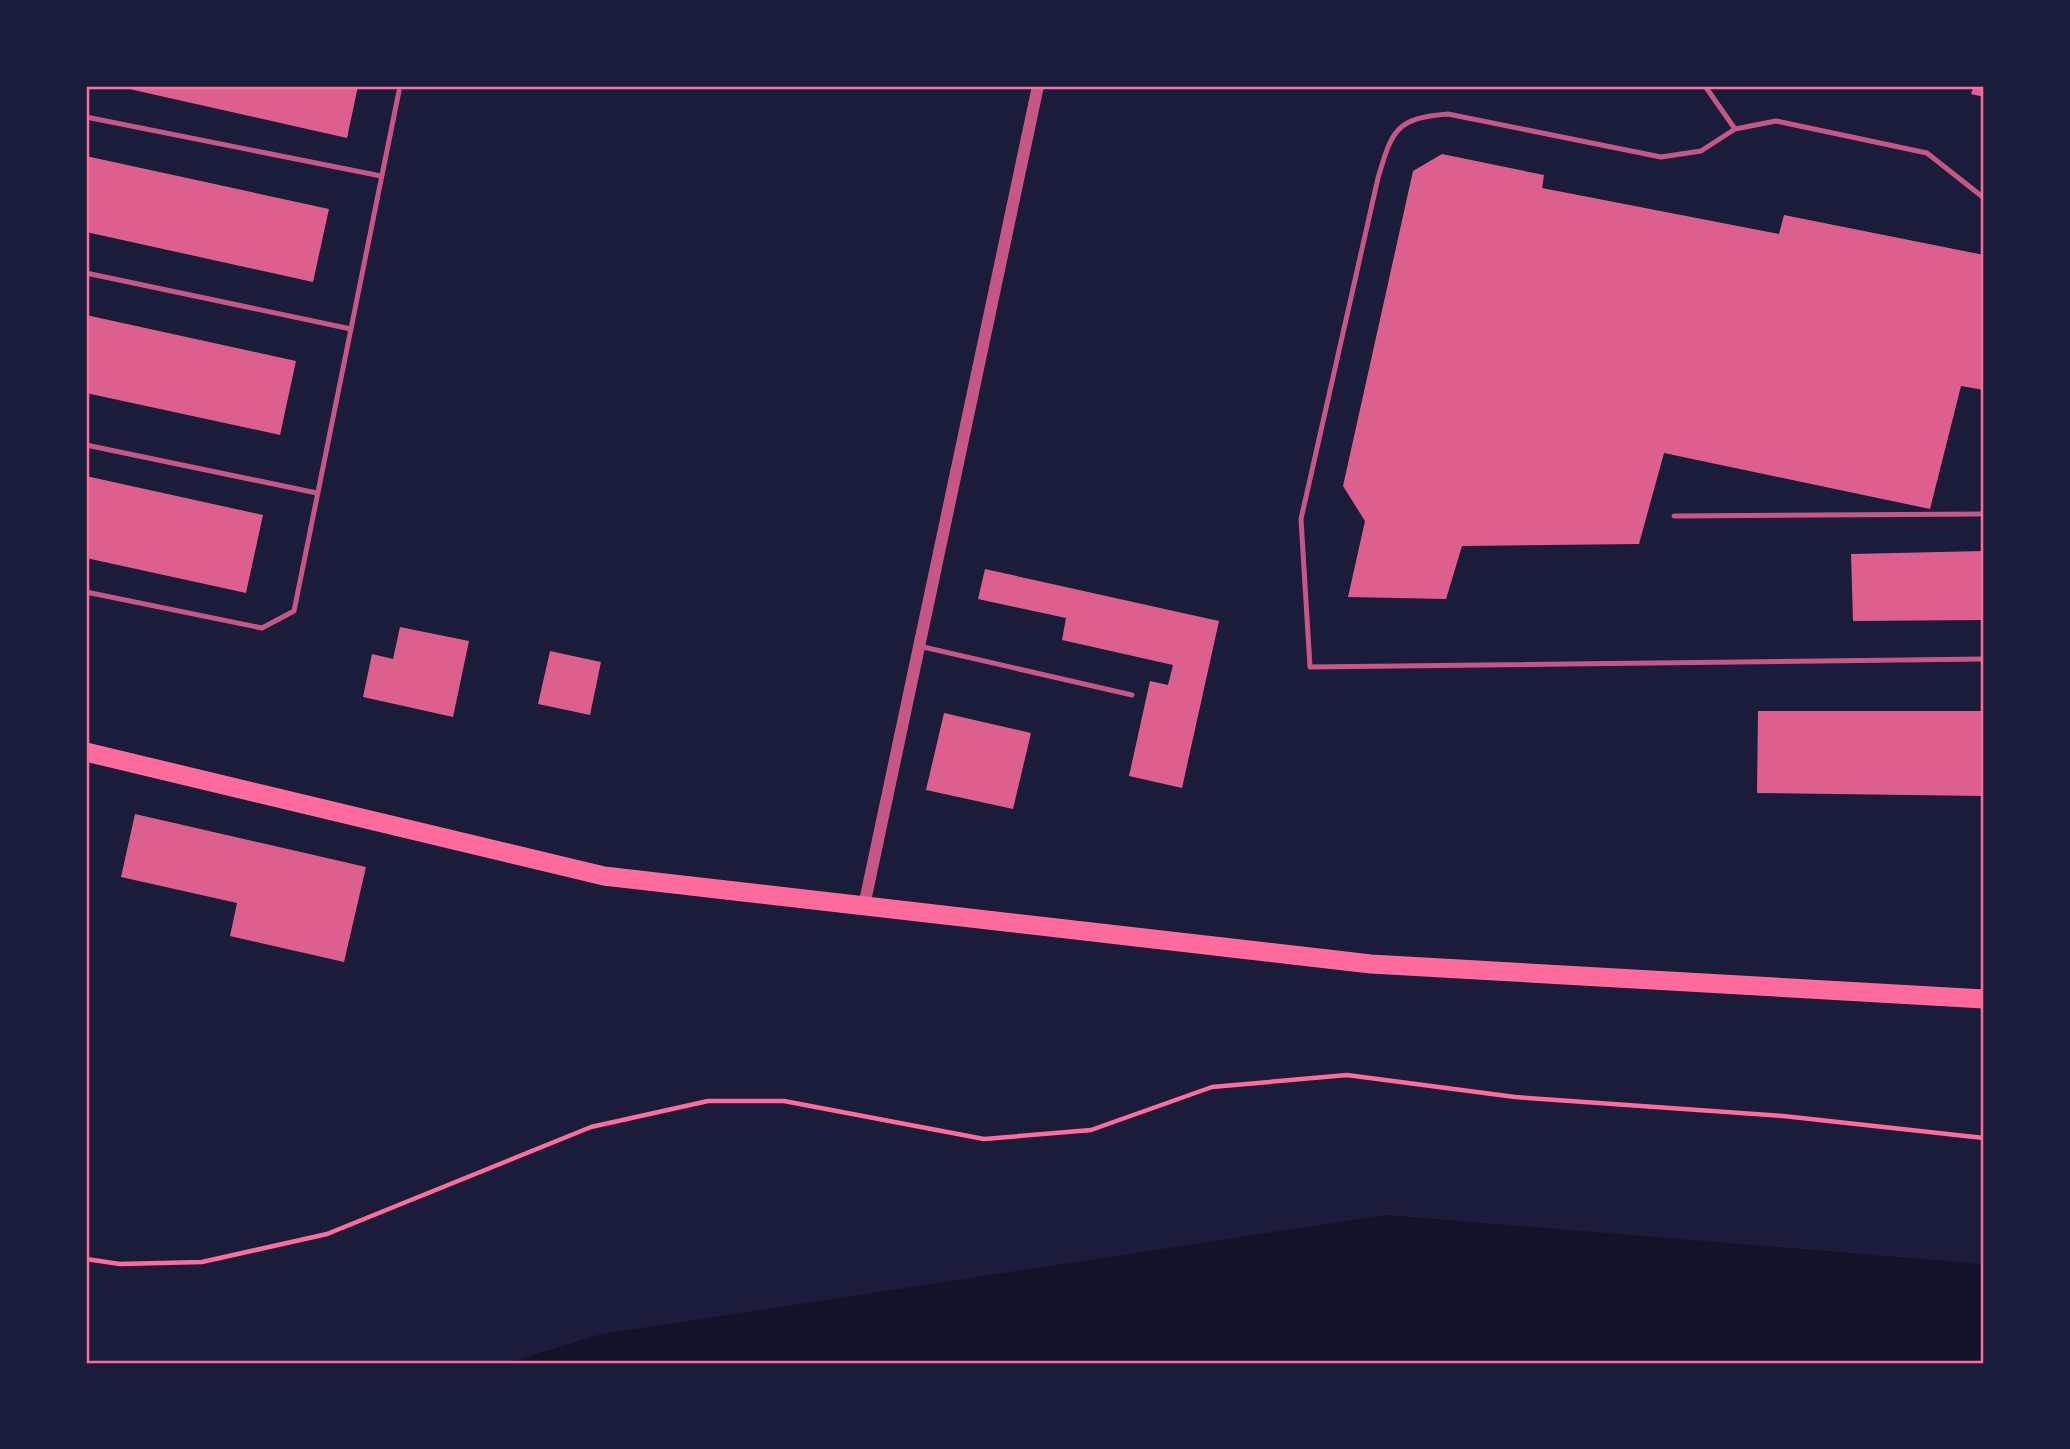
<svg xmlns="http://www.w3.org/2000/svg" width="2070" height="1449" font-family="'Source Sans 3',sans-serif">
  <rect width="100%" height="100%" fill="#1b1b3a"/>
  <path fill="#12122b" d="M1386 1215 1984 1264V1363H506L602 1334Z"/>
  <path fill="#dd5f8e" d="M116 86H358L347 138Z
    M1974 86H1984V97L1971 94Z
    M1442 154 1544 175 1542 188 1779 234 1784 215 1984 255V390L1961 386 1930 509 1664 453 1639 544 1462 546 1446 599 1348 597 1365 521 1343 486 1413 171Z
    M86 156 329 209 313 282 86 232Z
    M86 315 296 361 280 435 86 393Z
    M86 476 263 515 246 593 86 558Z
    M1984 551V620L1853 621 1851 554Z
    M985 569 1219 621 1182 788 1129 776 1150 681 1168 685 1173 665 1062 640 1066 618 978 599Z
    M400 627 469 641 453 717 363 697 372 654 393 659Z
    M550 651 601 662 590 715 538 704Z
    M1758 711H1984V796L1757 793Z
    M944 713 1031 733 1013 809 926 790Z
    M135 814 366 867 344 962 230 936 237 903 121 877Z"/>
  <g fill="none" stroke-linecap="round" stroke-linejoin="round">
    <path stroke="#ff6b9d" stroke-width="4.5" d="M86 1259 120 1264 202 1262 327 1234 591 1127 708 1101H784L984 1139 1091 1130 1212 1087 1347 1075 1515 1097 1783 1116 1984 1138"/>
    <path stroke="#c65784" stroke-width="5" d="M1705 86 1735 129
      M86 117 381 176
      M1984 198 1927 153 1776 121 1735 129 1701 151 1661 157 1448 114C1396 118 1392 130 1378 178L1301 519 1310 667 1984 659
      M86 273 351 329
      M86 445 317 493
      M1674 516 1984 514
      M86 592 262 628 294 611 399 91
      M919 646 1132 695"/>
    <path stroke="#c65784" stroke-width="12" d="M864 906 1038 86"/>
    <path stroke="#ff6b9d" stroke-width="19" d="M86 752 604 876 1371 964 1984 999"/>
  </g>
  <rect width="2070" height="1449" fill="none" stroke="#1b1b3a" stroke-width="175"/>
  <rect x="88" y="88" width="1894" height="1274" fill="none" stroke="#ff6b9d" stroke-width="2.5"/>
</svg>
